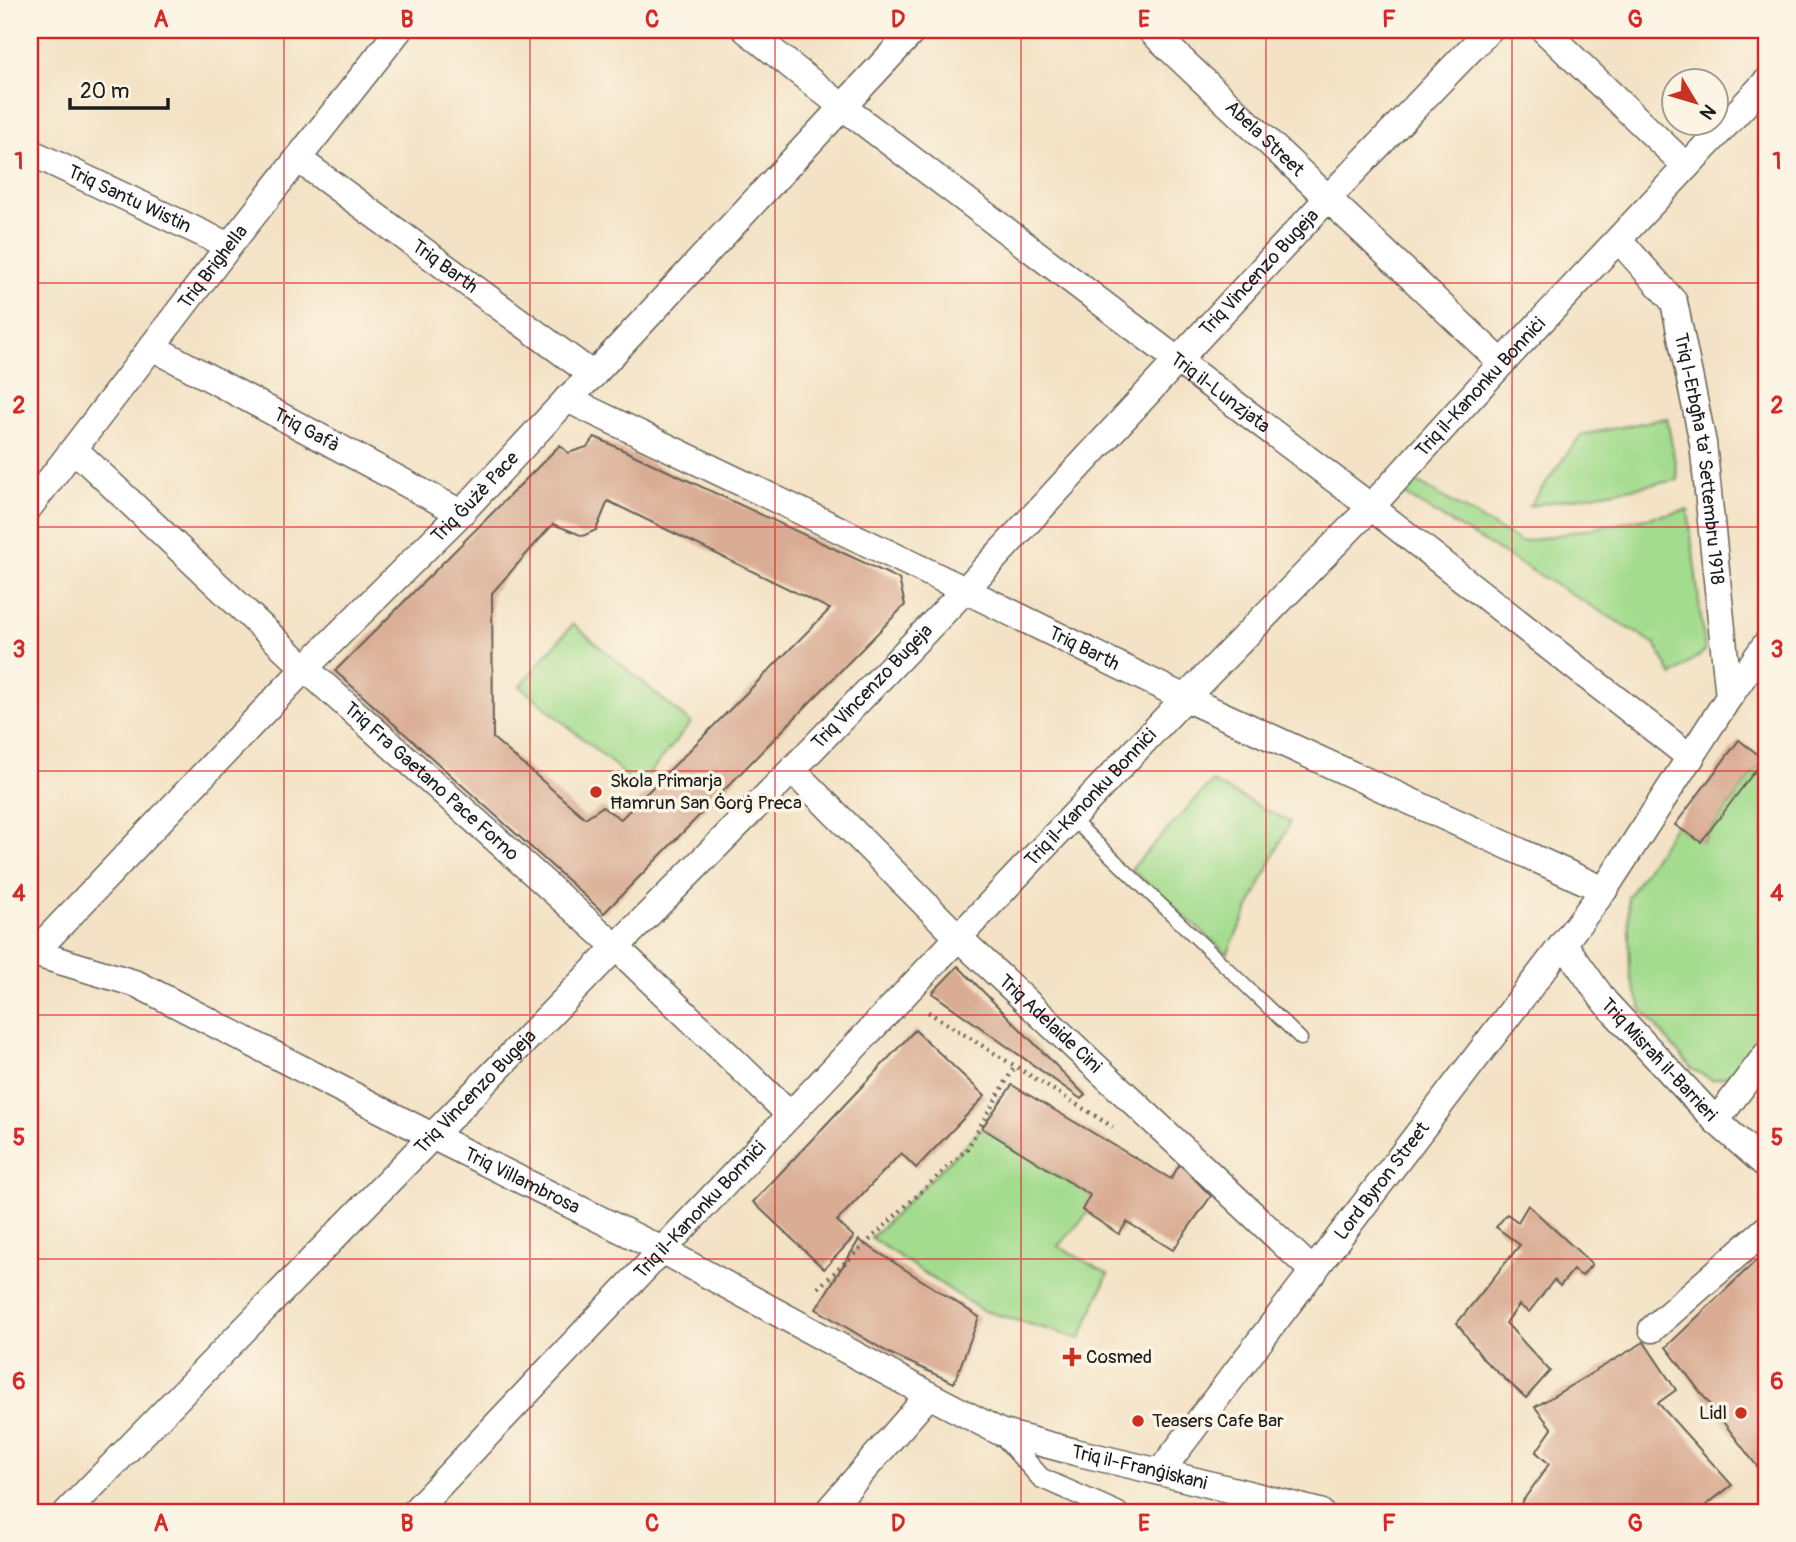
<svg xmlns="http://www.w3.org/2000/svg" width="1796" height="1542" font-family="Pangolin,sans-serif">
  <rect width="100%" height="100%" fill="#fcf5e5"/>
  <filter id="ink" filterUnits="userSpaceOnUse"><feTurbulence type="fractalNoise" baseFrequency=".0143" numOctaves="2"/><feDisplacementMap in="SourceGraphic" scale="14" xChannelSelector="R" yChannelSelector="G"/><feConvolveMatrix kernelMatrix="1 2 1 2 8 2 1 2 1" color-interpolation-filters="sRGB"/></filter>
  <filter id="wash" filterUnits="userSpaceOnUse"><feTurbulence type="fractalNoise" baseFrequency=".00686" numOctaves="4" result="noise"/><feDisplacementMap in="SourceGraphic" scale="28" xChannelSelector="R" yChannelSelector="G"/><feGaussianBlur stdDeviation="1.57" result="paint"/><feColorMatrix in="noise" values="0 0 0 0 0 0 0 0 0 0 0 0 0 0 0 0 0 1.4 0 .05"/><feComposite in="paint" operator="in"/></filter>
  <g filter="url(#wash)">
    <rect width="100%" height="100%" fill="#f3e2c5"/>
    <path fill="#a3dc8e" stroke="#607c55" stroke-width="2" d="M1667 418 1678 480 1529 506 1581 435Z
      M1417 482 1521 542 1688 510 1705 651 1672 676 1655 644 1405 495Z
      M573 624 691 723 639 786 520 686Z
      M1764 759 1766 762V1031L1734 1074 1713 1080 1692 1069 1642 1010 1630 975 1628 897 1675 825 1702 842Z
      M1212 782 1290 822 1227 954 1131 869Z
      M982 1128 1090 1195 1088 1213 1058 1246 1108 1274 1080 1339 981 1310 871 1238Z"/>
    <g id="blocks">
      <path fill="#d9ac93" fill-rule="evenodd" d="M595 437 899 579 905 605 604 913 335 671 560 445 568 453 587 447ZM608 501 830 609 621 819 602 807 585 818 493 738 492 593 553 524 583 536 596 530Z
        M1739 740 1764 759 1701 842 1675 825Z
        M958 966 1085 1095 1081 1099 932 993Z
        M915 1030 985 1096 916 1168 901 1153 837 1221 854 1237 824 1269 753 1202Z
        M1012 1085 1171 1179 1180 1164 1211 1196 1173 1250 1127 1222 1119 1234 1082 1210 1090 1195 982 1128Z
        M1528 1205 1592 1264 1582 1276 1573 1270 1560 1286 1554 1280 1529 1312 1519 1305 1506 1323 1550 1371 1526 1398 1484 1360 1457 1323 1520 1245 1496 1227 1507 1214 1518 1222Z
        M859 1240 979 1317 954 1383 889 1353 816 1309Z
        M1766 1251V1478L1666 1347Z
        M1644 1342 1676 1390 1658 1403 1732 1485 1697 1512H1515L1549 1464 1536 1452 1552 1429 1535 1407Z"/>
    </g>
  </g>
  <g filter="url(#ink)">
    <use href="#blocks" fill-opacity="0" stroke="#676157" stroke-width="2"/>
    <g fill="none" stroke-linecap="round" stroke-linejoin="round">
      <defs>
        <path id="service" d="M1071 818 1301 1039"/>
        <path id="pedestrian" d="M1000 1432 1041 1478 1118 1512"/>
        <g id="minor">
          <path id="s1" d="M746 30 843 107 1371 507 1691 758"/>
          <path id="s2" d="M1150 30 1502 363"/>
          <path d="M1544 30 1686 166"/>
          <path id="s3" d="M30 152 229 246"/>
          <path id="s4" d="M298 159 593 375"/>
          <path id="s5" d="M1619 240 1674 302 1703 443 1729 697"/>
          <path id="s6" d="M152 347 461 513"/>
          <path id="s7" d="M567 399 965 590 1185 698 1604 890"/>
          <path id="s8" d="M74 449 305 668 616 947 790 1115"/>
          <path id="s9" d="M30 506 229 246 399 30"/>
          <path id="s10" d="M792 770 958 937 1314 1272"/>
          <path id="s11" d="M1564 944 1605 1002 1716 1121 1766 1165"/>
          <path id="s12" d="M30 952 137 984 432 1136 662 1250 929 1395 1000 1432 1075 1452 1160 1472 1320 1512"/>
          <path id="s13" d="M30 957 305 668 461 513 567 399 593 375 914 30"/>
          <path d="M1716 1121 1766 1055"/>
          <path d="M1652 1329 1766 1229"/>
          <path id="s14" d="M1160 1472 1604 890 1729 697 1766 644"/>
          <path id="s15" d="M67 1512 616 947 792 770 965 590 1328 198 1489 30"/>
          <path id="s16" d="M414 1512 1185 698 1371 507 1502 363 1766 82"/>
          <path d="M827 1512 929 1395"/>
        </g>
      </defs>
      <use href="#service" stroke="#676157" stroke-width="15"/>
      <use href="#pedestrian" stroke="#676157" stroke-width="22"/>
      <use href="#minor" stroke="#676157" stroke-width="29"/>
      <path stroke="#676157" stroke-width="4.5" stroke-dasharray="2 5" stroke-linecap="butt" d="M928 1012 1113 1127
        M818 1288 967 1149 1015 1066"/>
      <use href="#service" stroke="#fff" stroke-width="12"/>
      <use href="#pedestrian" stroke="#fff" stroke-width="19"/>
      <use href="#minor" stroke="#fff" stroke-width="26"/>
    </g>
  </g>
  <path fill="none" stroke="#d62828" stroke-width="2" stroke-opacity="0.55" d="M284 30V1512M530 30V1512M775 30V1512M1021 30V1512M1266 30V1512M1512 30V1512M30 283H1766M30 527H1766M30 771H1766M30 1015H1766M30 1259H1766"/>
  <g fill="#c8321e" stroke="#fcf5e5" stroke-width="2.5">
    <circle cx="596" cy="792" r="7"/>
    <path d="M1068.5 1346.5h7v7h7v7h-7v7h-7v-7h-7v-7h7z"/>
    <circle cx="1741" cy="1413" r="7"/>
    <circle cx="1138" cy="1421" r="7"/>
  </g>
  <g text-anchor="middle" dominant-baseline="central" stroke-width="7" stroke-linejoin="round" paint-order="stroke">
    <g font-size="19" fill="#1c1c1c" stroke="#fcf5e5">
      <text stroke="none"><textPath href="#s2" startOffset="158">Abela Street</textPath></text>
      <text stroke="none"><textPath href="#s3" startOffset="110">Triq Santu Wistin</textPath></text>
      <text stroke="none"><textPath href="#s9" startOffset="301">Triq Brighella</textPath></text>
      <text stroke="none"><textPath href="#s4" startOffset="182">Triq Barth</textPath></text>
      <text stroke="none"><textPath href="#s15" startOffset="1720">Triq Vincenzo Bugeja</textPath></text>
      <text stroke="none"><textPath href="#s16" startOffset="1550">Triq il-Kanonku Bonniċi</textPath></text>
      <text stroke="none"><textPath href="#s1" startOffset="597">Triq il-Lunzjata</textPath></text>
      <text stroke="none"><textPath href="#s6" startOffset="175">Triq Gafà</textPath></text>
      <text stroke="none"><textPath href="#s5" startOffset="242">Triq l-Erbgħa ta' Settembru 1918</textPath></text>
      <text stroke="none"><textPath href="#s13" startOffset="640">Triq Ġużè Pace</textPath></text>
      <text stroke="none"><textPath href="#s7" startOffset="574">Triq Barth</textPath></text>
      <text stroke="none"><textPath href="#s15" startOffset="1153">Triq Vincenzo Bugeja</textPath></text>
      <text stroke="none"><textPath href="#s8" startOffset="488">Triq Fra Gaetano Pace Forno</textPath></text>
      <text stroke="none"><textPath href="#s16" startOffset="984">Triq il-Kanonku Bonniċi</textPath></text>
      <text stroke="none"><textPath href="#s10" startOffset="362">Triq Adelaide Cini</textPath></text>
      <text stroke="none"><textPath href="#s11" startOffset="150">Triq Misraħ il-Barrieri</textPath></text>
      <text stroke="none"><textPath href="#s15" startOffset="586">Triq Vincenzo Bugeja</textPath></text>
      <text stroke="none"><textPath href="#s12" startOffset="544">Triq Villambrosa</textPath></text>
      <text stroke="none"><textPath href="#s14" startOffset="366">Lord Byron Street</textPath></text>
      <text stroke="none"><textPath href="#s16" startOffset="416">Triq il-Kanonku Bonniċi</textPath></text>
      <text stroke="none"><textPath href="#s12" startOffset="1228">Triq il-Franġiskani</textPath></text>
    </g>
    <g font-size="19" fill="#1c1c1c" stroke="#fcf5e5" text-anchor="start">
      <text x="610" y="781">Skola Primarja<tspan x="610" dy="22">Ħamrun San Ġorġ Preca</tspan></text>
      <text x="1086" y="1357">Cosmed</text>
      <text x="1727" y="1413" text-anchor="end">Lidl</text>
      <text x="1152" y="1421">Teasers Cafe Bar</text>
    </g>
  </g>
  <rect width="1796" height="1542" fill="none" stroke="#fcf5e5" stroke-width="77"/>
  <g transform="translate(1695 102) rotate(128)"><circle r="33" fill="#fcf5e5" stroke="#a29e95" stroke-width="2"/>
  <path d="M0-5L12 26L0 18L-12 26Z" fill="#c8321e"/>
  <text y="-10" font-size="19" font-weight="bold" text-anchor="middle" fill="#1c1c1c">N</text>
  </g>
  <path d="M70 98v10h98v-10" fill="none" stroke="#1c1c1c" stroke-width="3.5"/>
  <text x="80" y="98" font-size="21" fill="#1c1c1c" stroke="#fcf5e5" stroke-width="5" paint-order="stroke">20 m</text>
  <rect x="38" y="38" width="1720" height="1466" fill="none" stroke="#d62828" stroke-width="2.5"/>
  <g font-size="23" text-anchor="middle" font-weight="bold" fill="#d62828">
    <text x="161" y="27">A</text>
    <text x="407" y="27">B</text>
    <text x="652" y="27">C</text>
    <text x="898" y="27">D</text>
    <text x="1144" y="27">E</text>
    <text x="1389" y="27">F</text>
    <text x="1635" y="27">G</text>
    <text x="19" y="169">1</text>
    <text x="1777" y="169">1</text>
    <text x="19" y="413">2</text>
    <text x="1777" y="413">2</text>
    <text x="19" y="657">3</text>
    <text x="1777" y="657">3</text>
    <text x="19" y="901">4</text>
    <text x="1777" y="901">4</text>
    <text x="19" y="1145">5</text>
    <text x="1777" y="1145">5</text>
    <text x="19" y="1389">6</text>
    <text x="1777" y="1389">6</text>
    <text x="161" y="1531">A</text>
    <text x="407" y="1531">B</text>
    <text x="652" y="1531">C</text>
    <text x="898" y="1531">D</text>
    <text x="1144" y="1531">E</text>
    <text x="1389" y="1531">F</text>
    <text x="1635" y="1531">G</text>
  </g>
</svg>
